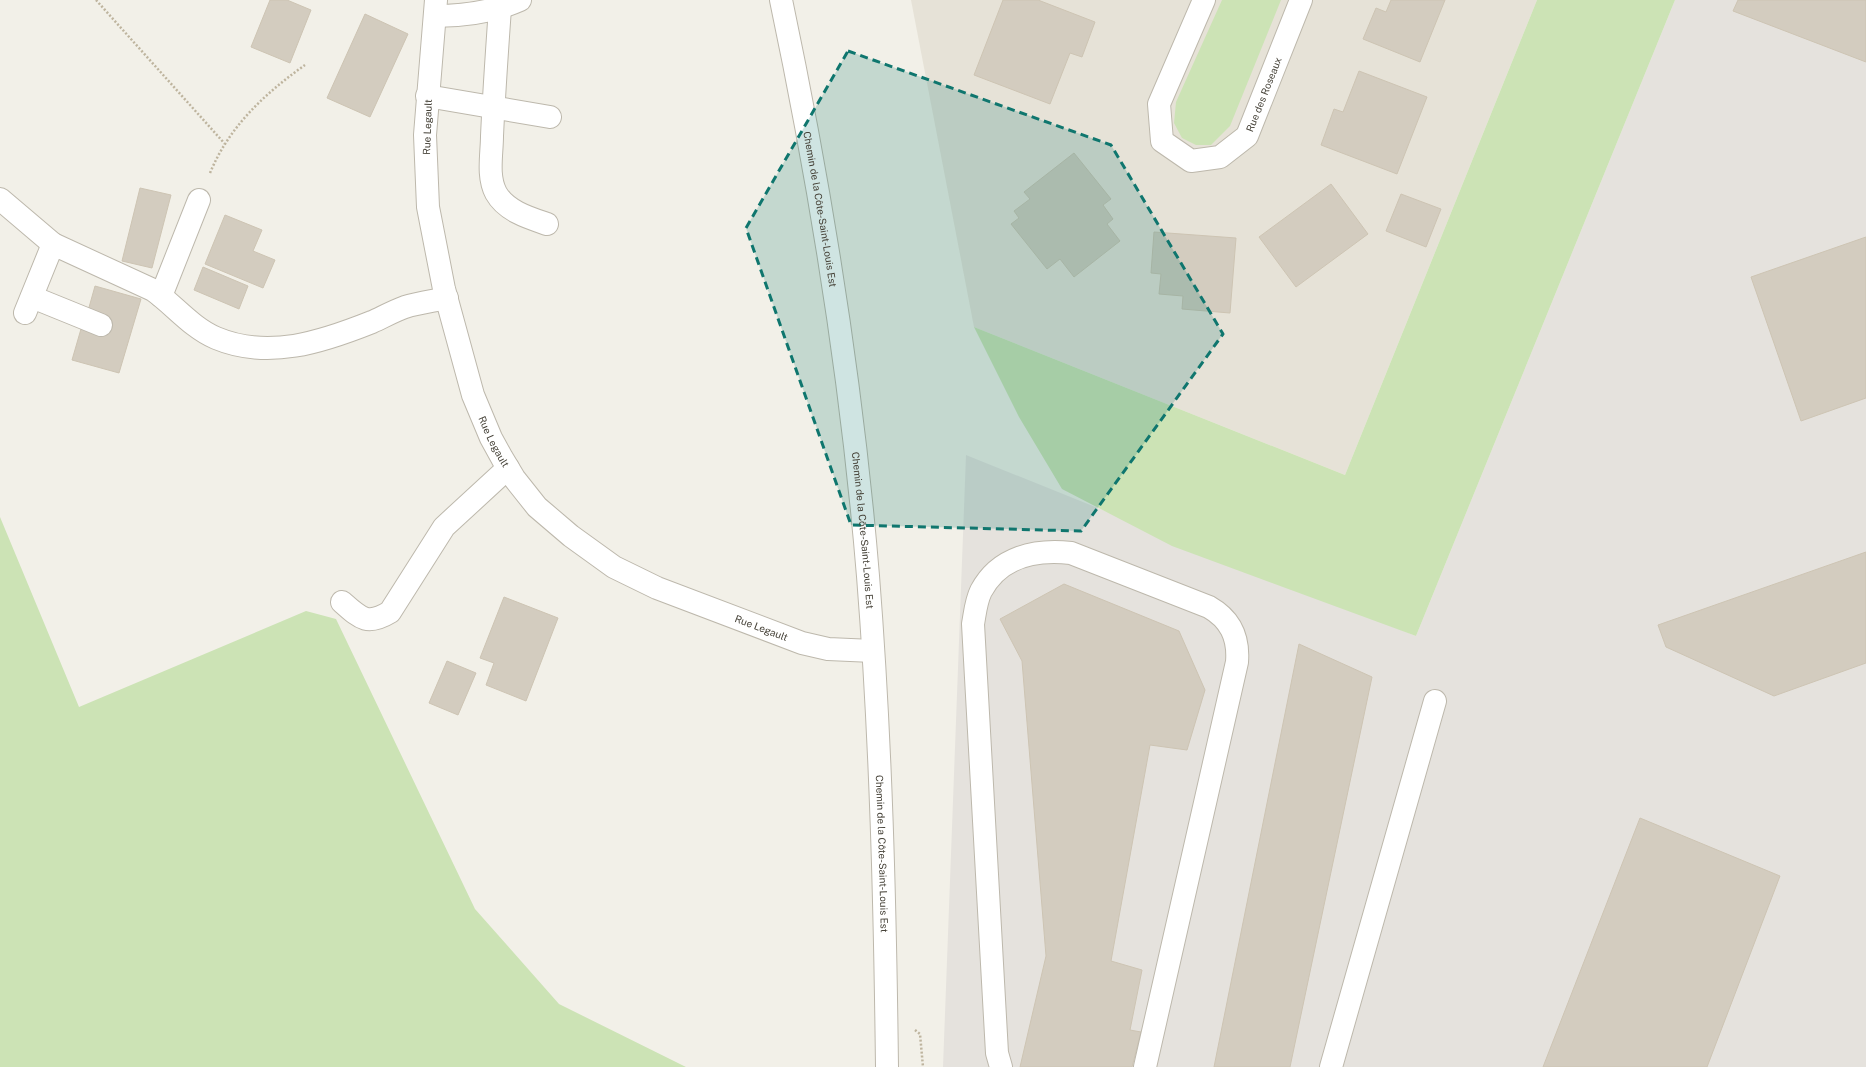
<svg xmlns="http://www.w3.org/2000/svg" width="1866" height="1067" font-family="'Public Sans',sans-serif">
  <rect width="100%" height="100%" fill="#f2f0e8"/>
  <path fill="#e6e2d7" d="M911 0H1537L1345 475 974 327Z"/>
  <path fill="#e5e2dd" d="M1675 0H1866V1067H943L966 455 1416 636Z"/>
  <path fill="#cce3b5" d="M1222 0H1281L1230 126 1211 145H1196L1182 138 1174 123 1176 102Z
    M1537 0H1675L1416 636 1172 546 1062 489 1019 417 974 327 1345 475Z
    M0 517 79 707 306 611 336 619 475 909 559 1004 686 1067H0Z"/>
  <path fill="#d3ccbf" stroke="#cdc4b3" d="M270 0H287L311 10 290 63 251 47Z
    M1003 0H1038L1095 22 1082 57 1070 53 1050 104 974 75Z
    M1391 0H1445L1420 62 1363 39 1376 8 1386 12Z
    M1738 0H1866V62L1733 11Z
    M365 14 408 34 370 117 327 98Z
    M1359 71 1427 97 1397 174 1321 145 1334 109 1343 112Z
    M1074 153 1111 199 1103 205 1113 219 1107 224 1120 241 1074 277 1060 259 1047 269 1011 224 1019 218 1014 211 1030 199 1024 192Z
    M1331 184 1368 234 1296 287 1259 237Z
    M140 188 171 195 152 268 122 261Z
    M1401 194 1441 209 1426 247 1386 231Z
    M225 215 262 230 253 251 275 260 263 288 205 264Z
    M1154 232 1236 238 1230 313 1182 309 1183 296 1159 294 1161 274 1151 273Z
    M1866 237V398L1801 421 1751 277Z
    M203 267 248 286 239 309 194 290Z
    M95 286 141 299 119 373 72 360 81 329 98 334 88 311Z
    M1866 552V663L1774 696 1666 647 1658 625Z
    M1064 584 1179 631 1205 690 1187 750 1150 745 1111 961 1142 970 1130 1030 1141 1032 1132 1067H1020L1046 956 1022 661 1000 619Z
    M504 597 558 618 526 701 486 685 494 663 480 658Z
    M1299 644 1372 677 1290 1067H1214Z
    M447 661 476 673 458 715 429 703Z
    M1640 818 1780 876 1707 1067H1543Z"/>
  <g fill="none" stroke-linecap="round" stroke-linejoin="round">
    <defs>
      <g id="minor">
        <path id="s1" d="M436 0 425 135 428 207 444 289 473 395 491 438 502 458 514 478 537 507 571 536 614 567 657 588 802 643 828 649 873 651"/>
        <path id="s2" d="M781 0C821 190 852 382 868 576 881 740 885 903 887 1067"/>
        <path id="s3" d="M1204 0 1159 104 1162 141 1191 161 1220 157 1247 136 1301 0"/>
        <path d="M500 8C497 50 494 93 492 136 492 154 487 176 496 193 506 211 529 218 547 224"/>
        <path d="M435 16C464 16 493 12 520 0"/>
        <path d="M427 96 550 117"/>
        <path d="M0 199 53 244"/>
        <path d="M161 296 199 200"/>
        <path d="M32 297 101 325"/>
        <path d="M25 313 53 244 153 290C174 305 192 328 216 338 268 360 322 342 372 322 383 317 394 311 405 307 418 303 433 301 447 298"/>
        <path d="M342 602C360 618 367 626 390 612L444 527 508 468"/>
        <path d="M1001 1067 997 1053 973 624C975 613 976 601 981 591 999 557 1035 549 1071 553L1209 607C1230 619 1239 637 1237 662L1145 1067"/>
        <path d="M1331 1067 1435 701"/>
      </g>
    </defs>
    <use href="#minor" stroke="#bdb8ac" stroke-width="24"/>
    <path stroke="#beb49e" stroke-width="2.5" stroke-dasharray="2 2" stroke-linecap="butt" d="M96 0 225 144
      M210 173C229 127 264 94 305 65
      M915 1030 920 1034 923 1067"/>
    <use href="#minor" stroke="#fff" stroke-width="22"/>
  </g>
  <path fill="#0f766e" fill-opacity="0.2" stroke="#0f766e" stroke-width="3" stroke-dasharray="8 5" stroke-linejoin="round" d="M848 51 1111 145 1223 334 1081 531 851 525 746 228Z"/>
  <g text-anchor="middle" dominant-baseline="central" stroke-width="3.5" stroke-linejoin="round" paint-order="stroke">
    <g font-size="10" fill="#454137" stroke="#fff">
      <text stroke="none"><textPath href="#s3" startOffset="294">Rue des Roseaux</textPath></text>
      <text transform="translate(427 127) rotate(-88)">Rue Legault</text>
      <text stroke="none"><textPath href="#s2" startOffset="213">Chemin de la Côte-Saint-Louis Est</textPath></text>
      <text stroke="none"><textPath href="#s1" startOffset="452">Rue Legault</textPath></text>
      <text stroke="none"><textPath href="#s2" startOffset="537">Chemin de la Côte-Saint-Louis Est</textPath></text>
      <text stroke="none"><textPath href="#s1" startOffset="788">Rue Legault</textPath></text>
      <text stroke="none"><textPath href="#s2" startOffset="861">Chemin de la Côte-Saint-Louis Est</textPath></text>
    </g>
  </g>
</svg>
